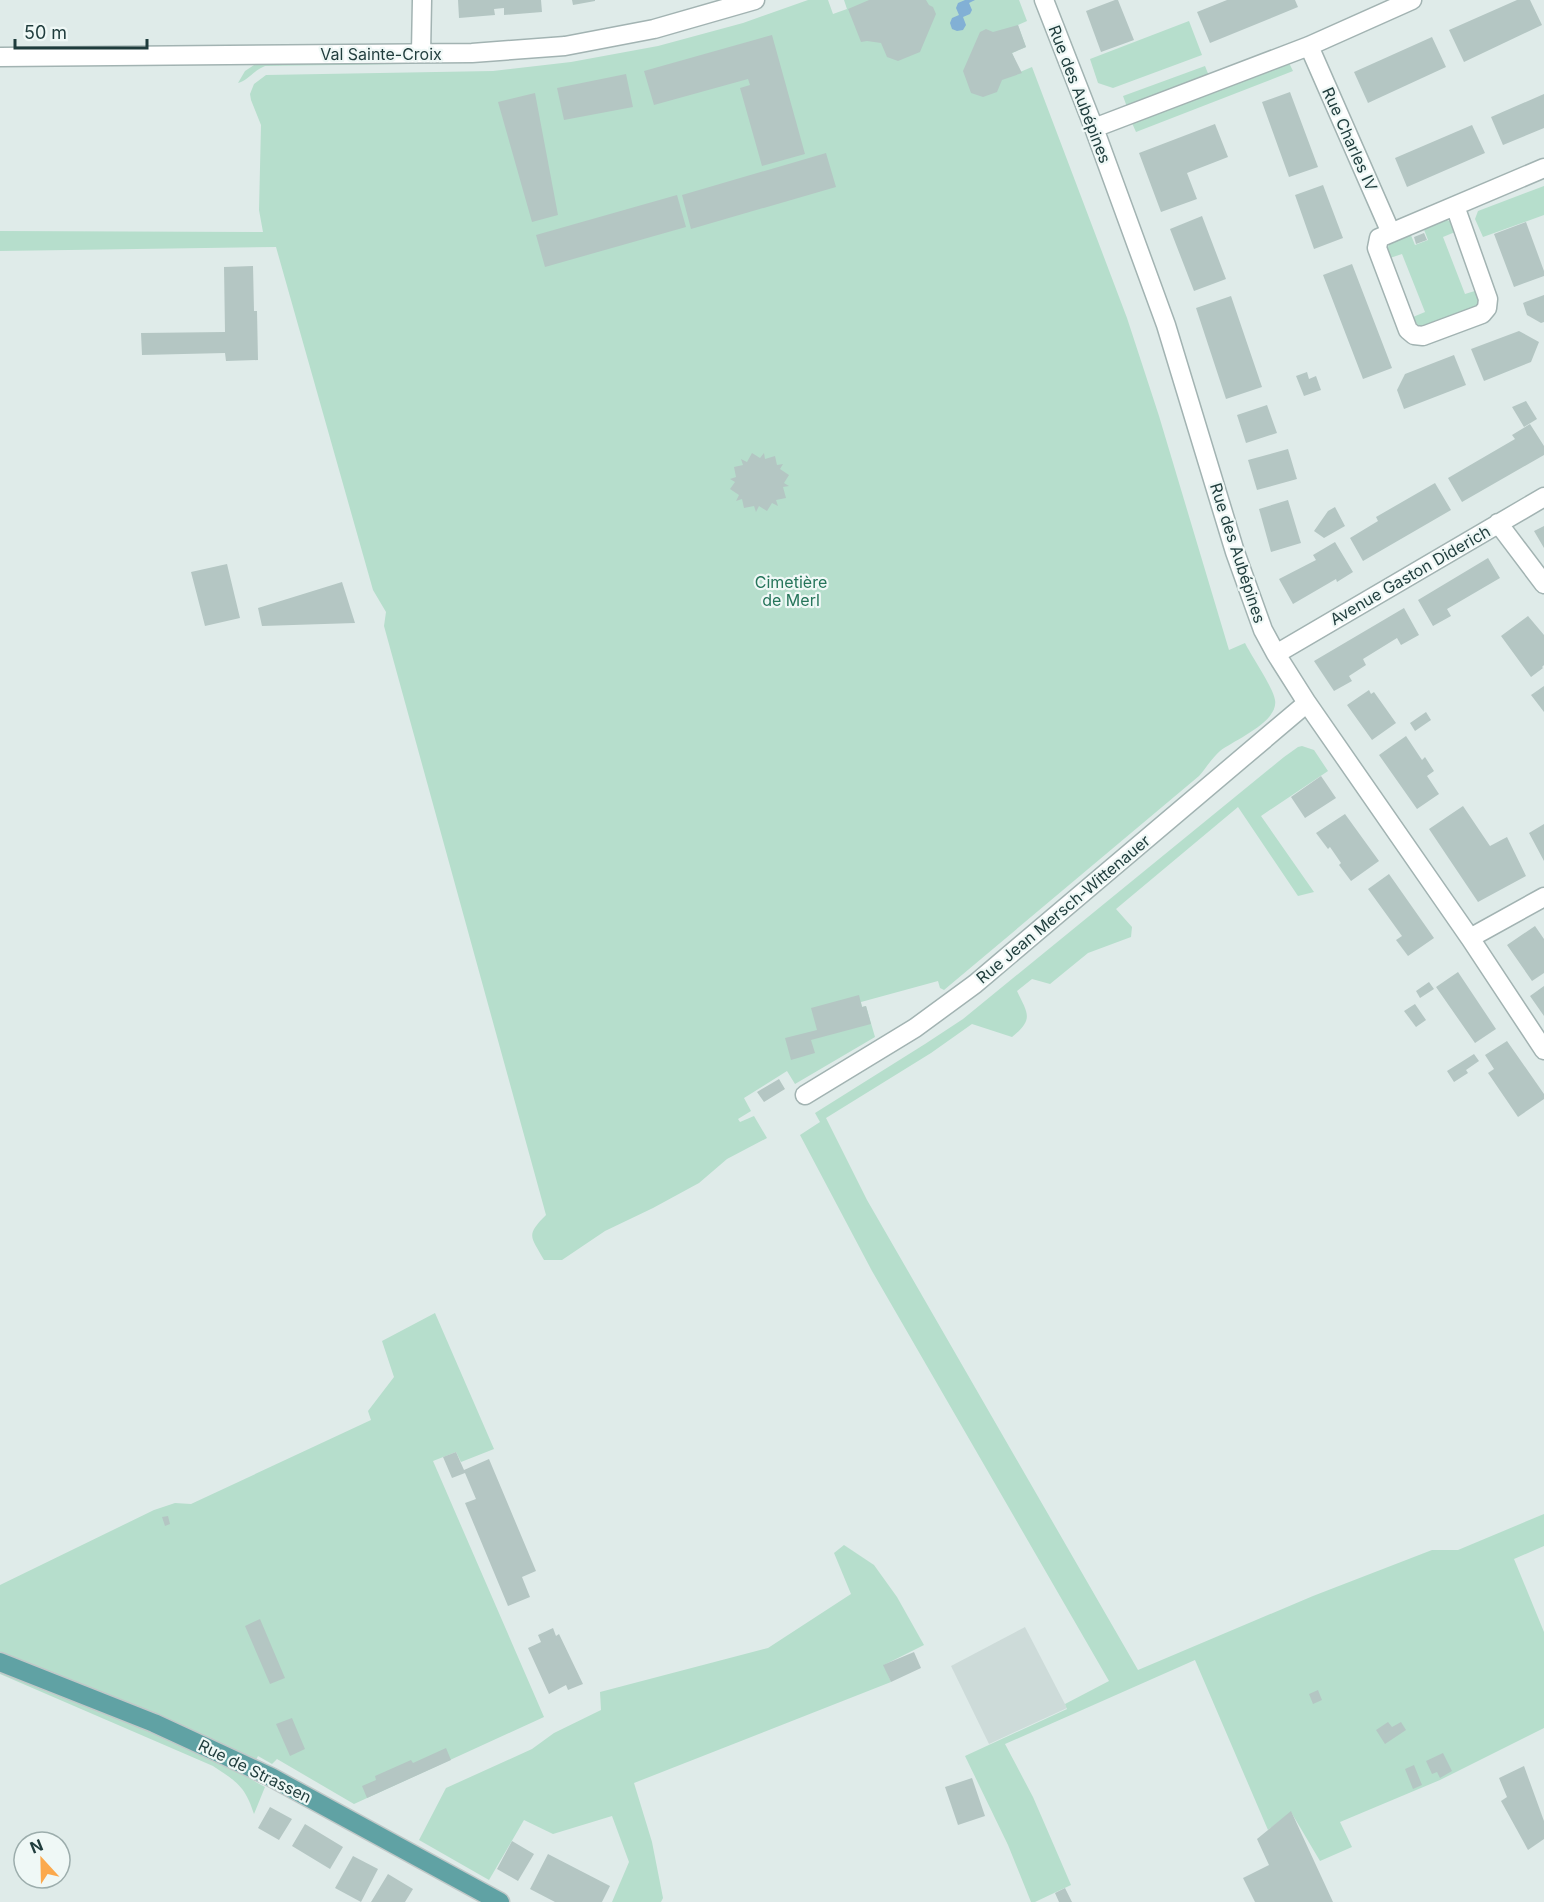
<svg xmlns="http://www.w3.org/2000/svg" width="1544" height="1902" font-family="Inter,sans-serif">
  <rect width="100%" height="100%" fill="#dfebe9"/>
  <path fill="#cddbd9" d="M1025 1627 1067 1708 989 1744 951 1666Z"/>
  <path fill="#b6decc" d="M808 0H828L833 14 847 9 844 0H1019L1027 21 1018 25 1026 47 1012 53 1020 72 1032 67 1127 318 1159 416 1229 650 1245 643C1252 657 1273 687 1275 700 1279 722 1234 740 1220 751 1212 758 1206 768 1199 776L944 990 940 988 938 981 861 1002 862 1007 866 1006 875 1037 795 1084 787 1071 744 1098 751 1111 738 1119 740 1122 754 1116 767 1138 727 1159 699 1183 653 1208 605 1231 562 1260H544C531 1236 525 1236 546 1215L384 626 386 612 373 590 276 247 0 251V231L263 232 259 210 261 125 251 100 250 94 254 84 266 75 493 71 571 62 658 46 743 23Z
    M1189 21 1202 55 1113 88 1098 83 1090 59Z
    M410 61 407 64 265 66C253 71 247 81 238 83L245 71 257 63Z
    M1289 63 1293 71 1136 132 1132 123Z
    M1205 66 1209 76 1127 107 1123 96Z
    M1544 186V215L1483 237 1475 219 1478 211Z
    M1443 219 1450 221 1455 232 1443 237 1465 294 1478 290 1481 300 1476 308 1424 327 1418 326 1413 317 1425 312 1402 254 1390 258 1387 249 1391 241 1410 233 1415 245 1428 240 1423 227Z
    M1302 746 1314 750 1328 771 1261 816 1314 892 1298 896 1238 807 1116 909 1132 927 1131 937 1088 953 1050 984 1032 979 1017 991C1028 1014 1034 1019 1012 1037L972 1024 931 1053 826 1118 867 1200 1138 1670 1313 1596 1432 1550H1458L1544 1514V1546L1514 1559 1544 1632V1728L1440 1780 1340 1822 1352 1847 1320 1861 1291 1812 1268 1830 1195 1660 1005 1744 1033 1797 1071 1885 1035 1902H1031L1008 1845 965 1756 1067 1709 1065 1704 1109 1681 872 1271 800 1135 820 1122 815 1113 925 1044 963 1019 1284 757 1298 747Z
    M435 1313 494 1449 461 1462 456 1452 433 1461 544 1717 354 1804 277 1759 272 1764 258 1756 247 1777 265 1787 254 1814C245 1786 237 1782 213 1766L0 1674V1585L154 1510 175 1503 191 1504 371 1420 368 1411 394 1377 382 1341Z
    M844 1545 874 1565 897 1597 924 1645 884 1665 891 1682 634 1783 652 1842 663 1898 661 1902H612L629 1862 612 1816 553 1834 524 1820 489 1880 419 1840 446 1788 532 1749 554 1733 601 1710 600 1692 768 1648 851 1594 834 1553Z"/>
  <path fill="#82b0d5" d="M965 0H975L969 3 972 10 970 14 963 17 966 25 963 30 957 31 952 29 950 23 952 18 959 15 956 8 958 3Z"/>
  <path fill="#b4c6c3" d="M458 0H541L542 12 504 15V8L494 9 495 15 459 18Z
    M572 0H595V1L573 5Z
    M869 0H926L929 5 933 7 936 14 920 52 898 61 887 57 881 43 867 41 861 42 848 9Z
    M1115 0H1118L1134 40 1101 52 1086 11Z
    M1227 0H1295L1298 7 1210 43 1197 12Z
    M1517 0H1530L1542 25 1464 62 1449 30Z
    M1018 25 1026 47 1012 53 1022 73 1002 80 997 92 983 97 971 93 963 71 980 32 986 29 993 32Z
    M772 35 805 154 762 166 740 88 750 85 748 79 654 105 644 71Z
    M1432 37 1446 67 1368 103 1354 72Z
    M626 74 633 107 564 120 557 88Z
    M1290 92 1318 167 1289 177 1262 102Z
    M535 93 558 215 532 222 498 102Z
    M1544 94V128L1503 145 1491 117Z
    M1215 124 1228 157 1187 173 1197 199 1161 212 1139 153Z
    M1472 125 1485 153 1407 187 1395 158Z
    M826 153 836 187 691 229 682 195Z
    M1323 185 1343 238 1314 249 1295 195Z
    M677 195 686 227 545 267 536 235Z
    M1202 216 1226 279 1194 291 1170 229Z
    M1526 222 1544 271V276L1514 287 1494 234Z
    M1424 233 1427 240 1416 244 1414 237Z
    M1352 264 1392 368 1363 379 1323 275Z
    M253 266 254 311H257L258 360 226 361 225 353 142 355 141 333 225 332 224 267Z
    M1544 295V322L1541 323 1527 315 1523 303Z
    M1231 296 1262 387 1226 399 1196 308Z
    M1519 331 1539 342 1531 362 1484 381 1471 349Z
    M1454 355 1466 385 1404 409 1397 390 1405 374Z
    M1307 372 1309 379 1316 376 1321 390 1304 396 1296 376Z
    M1526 401 1537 419 1524 427 1512 407Z
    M1267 405 1277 433 1246 443 1237 415Z
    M1530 424 1544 446V455L1462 502 1448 478 1515 439 1512 435Z
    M1288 449 1297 479 1257 490 1248 460Z
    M752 453 760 458 764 453 765 459 775 456 777 465 783 464 780 469 789 475 784 483 789 486 783 487 786 498 776 500 778 506 772 503 767 511 759 506 756 512 754 506 744 508 742 499 736 501 739 495 730 489 735 482 730 479 736 477 734 467 743 465 741 459 747 462Z
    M1435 483 1451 510 1363 561 1350 538 1378 521 1376 517Z
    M1288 500 1301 543 1271 552 1259 509Z
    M1335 507 1345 526 1324 538 1314 531 1328 511Z
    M1544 526V548L1534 531Z
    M1335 542 1353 572 1337 582 1336 579 1293 604 1279 579 1316 560 1313 555Z
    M1488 558 1500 578 1447 609 1451 616 1433 626 1418 600Z
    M227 564 240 618 205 626 191 572Z
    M342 582 355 623 262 626 258 608Z
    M1404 608 1419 635 1401 645 1397 638 1363 659 1366 665 1349 676 1352 681 1334 691 1314 661Z
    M1528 616 1544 635V665L1542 667 1543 668 1531 677 1501 636Z
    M1544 686V712L1531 695Z
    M1369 690 1371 694 1374 692 1396 723 1372 740 1347 705Z
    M1426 712 1431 720 1415 731 1410 723Z
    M1406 736 1422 760 1425 757 1434 771 1427 776 1439 794 1417 809 1379 755Z
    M1321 776 1336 798 1305 818 1291 797Z
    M1463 806 1490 846 1507 837 1526 876 1478 902 1429 829Z
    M1345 814 1379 861 1351 881 1339 865 1341 863 1330 847 1328 849 1316 833Z
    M1544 824V861L1529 833Z
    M1389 874 1434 938 1408 956 1396 940 1402 936 1368 889Z
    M1535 926 1544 939V973L1532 981 1507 945Z
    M1458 972 1496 1029 1475 1043 1436 987Z
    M1429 982 1434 989 1420 998 1416 991Z
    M1544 986V1016L1530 996Z
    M859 995 862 1007 866 1006 871 1024 811 1040 815 1053 791 1060 785 1038 817 1030 811 1008Z
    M1415 1004 1426 1020 1416 1027 1404 1011Z
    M1507 1041 1544 1094V1099L1518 1117 1488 1073 1494 1069 1485 1055Z
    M1474 1054 1479 1061 1466 1070 1468 1073 1454 1082 1447 1071Z
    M779 1079 785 1089 764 1102 757 1092Z
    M456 1452 464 1470 489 1459 536 1571 522 1577 530 1597 508 1606 465 1503 476 1499 465 1473 452 1478 443 1457Z
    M168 1516 170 1524 165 1526 162 1517Z
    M260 1619 285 1678 270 1684 245 1626Z
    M553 1628 556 1636 559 1634 583 1684 568 1690 566 1685 549 1694 528 1648 541 1642 538 1635Z
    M914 1652 921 1668 891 1682 883 1665Z
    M1318 1690 1322 1700 1313 1704 1309 1694Z
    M292 1718 305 1749 290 1756 276 1724Z
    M1388 1722 1392 1727 1401 1722 1406 1730 1385 1744 1376 1730Z
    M446 1748 451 1760 367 1798 362 1786 376 1780 375 1776 411 1760 413 1763Z
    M1443 1753 1452 1771 1440 1778 1437 1772 1432 1774 1426 1761Z
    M1414 1765 1422 1785 1413 1789 1405 1769Z
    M1524 1766 1544 1821V1839L1528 1850 1501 1801 1507 1797 1499 1778Z
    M972 1778 985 1816 958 1825 945 1787Z
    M270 1807 292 1819 279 1840 258 1828Z
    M1291 1811 1333 1902H1255L1243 1878 1269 1865 1257 1839Z
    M305 1824 343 1847 330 1869 292 1846Z
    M512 1841 534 1854 518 1881 497 1869Z
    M548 1854 610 1886 602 1902H555L530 1889Z
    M353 1856 378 1869 361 1902 335 1888Z
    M388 1874 413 1889 405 1902H371Z
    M1065 1888 1072 1902H1059L1055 1893Z"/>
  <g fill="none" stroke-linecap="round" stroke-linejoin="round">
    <defs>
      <path id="minor" d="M1044 0 1094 128 1166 325 1235 552 1263 630 1276 654 1307 703 1470 938 1544 1050
        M1309 46 1391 233
        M421 53 422 0
        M0 57 472 53 565 46 654 29 755 0
        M1094 128 1309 46 1412 0
        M1455 206 1488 299 1487 308 1482 314 1423 336 1414 335 1408 330 1377 248 1379 238 1544 168
        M1498 523 1544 584
        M1276 654 1544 497
        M1470 938 1544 897
        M805 1095 915 1028 975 984 1307 703"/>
      <path id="major" d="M0 1662 154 1723 271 1777 500 1902"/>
    </defs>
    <use href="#minor" stroke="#a2b3b2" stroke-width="21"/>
    <use href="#major" stroke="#c0c8c8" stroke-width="21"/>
    <use href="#minor" stroke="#fff" stroke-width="18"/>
    <use href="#major" stroke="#60a2a4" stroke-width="18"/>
  </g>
  <g text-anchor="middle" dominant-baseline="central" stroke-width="4.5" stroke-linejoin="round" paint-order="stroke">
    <g font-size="16" fill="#1f3c3c" stroke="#eff8f6">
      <text x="381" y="54">Val Sainte-Croix</text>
      <text transform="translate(1080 94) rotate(69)">Rue des Aubépines</text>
      <text transform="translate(1350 139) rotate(66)">Rue Charles IV</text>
      <text transform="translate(1238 553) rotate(72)">Rue des Aubépines</text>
      <text transform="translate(1410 575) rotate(-30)">Avenue Gaston Diderich</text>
      <text transform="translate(1063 909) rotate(-40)">Rue Jean Mersch-Wittenauer</text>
      <text transform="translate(255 1771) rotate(26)">Rue de Strassen</text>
    </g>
    <g font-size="16" fill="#26755b" stroke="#eff8f6">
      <text x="791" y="582">Cimetière<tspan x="791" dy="18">de Merl</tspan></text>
    </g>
  </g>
  <g transform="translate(42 1860) rotate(338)"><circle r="28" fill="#eff8f6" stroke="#9cadac" stroke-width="1.5"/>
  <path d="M0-4.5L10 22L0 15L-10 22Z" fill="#fba94d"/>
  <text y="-9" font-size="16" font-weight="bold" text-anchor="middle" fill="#1f3c3c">N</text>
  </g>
  <path d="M15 39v9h132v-9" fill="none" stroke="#1f3c3c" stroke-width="3"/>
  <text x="24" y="39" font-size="18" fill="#1f3c3c" stroke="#eff8f6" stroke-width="4.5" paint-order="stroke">50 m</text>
</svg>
